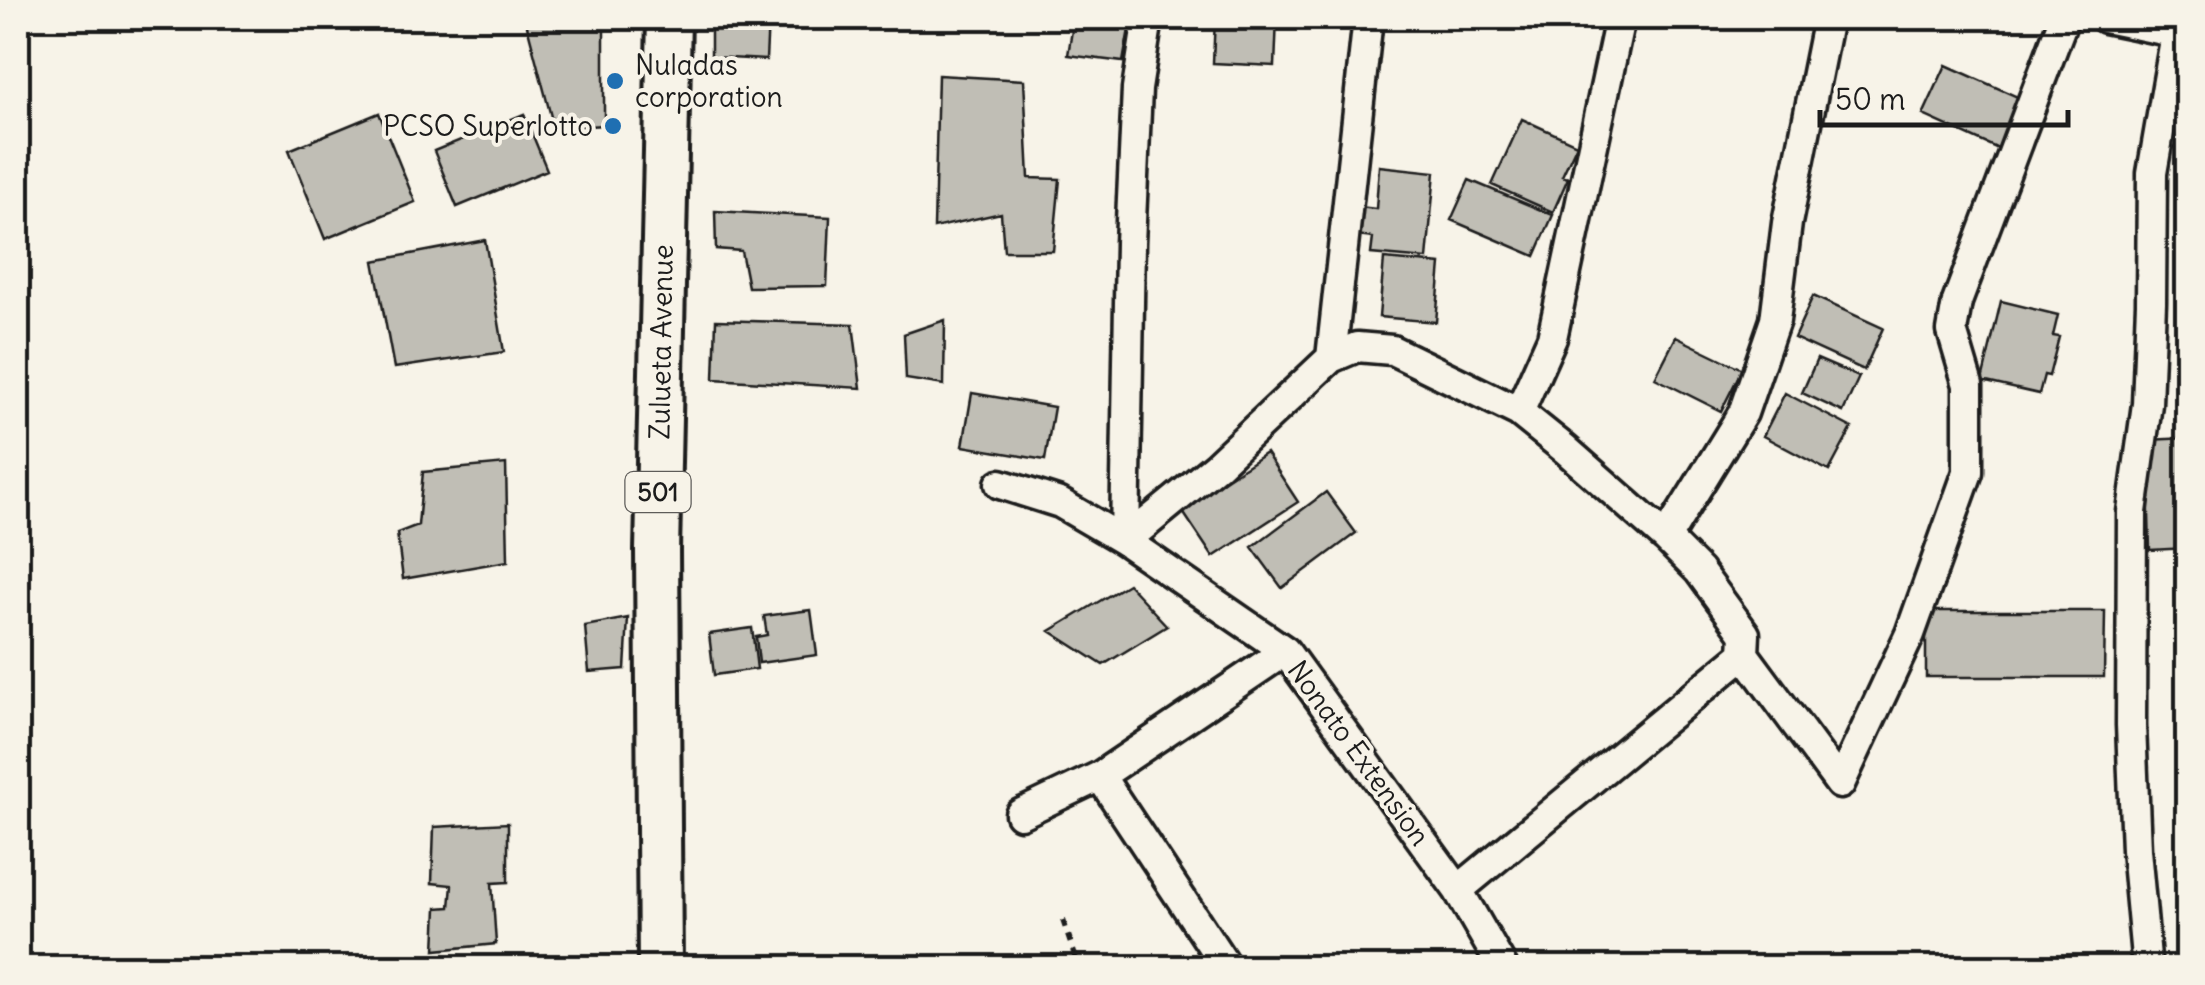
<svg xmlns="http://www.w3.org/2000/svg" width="2205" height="985" font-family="Delius,sans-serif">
  <rect width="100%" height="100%" fill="#f7f3e8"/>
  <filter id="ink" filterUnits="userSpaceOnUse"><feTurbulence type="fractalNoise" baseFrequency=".01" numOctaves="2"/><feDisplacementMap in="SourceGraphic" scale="20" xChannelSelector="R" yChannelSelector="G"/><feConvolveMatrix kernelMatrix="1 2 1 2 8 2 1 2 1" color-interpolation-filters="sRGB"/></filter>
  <g filter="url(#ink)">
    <path fill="#c0beb5" stroke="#1c1c1c" stroke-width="2.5" d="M525 18H604V125L554 128Z
      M711 18H768L766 60 711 57Z
      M1074 18H1131L1123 62 1068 55Z
      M1215 18H1277L1275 66 1213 63Z
      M1946 65 2029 102 2005 152 1923 115Z
      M938 75 1024 80 1029 178 1060 179 1053 251H1004L1001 213 934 228Z
      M379 113 415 202 325 239 289 150Z
      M524 114 547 170 457 207 434 151Z
      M1522 119 1577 144 1562 176 1568 178 1553 212 1492 185Z
      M1379 166 1435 172 1427 259 1371 254 1373 238 1356 236 1359 207 1376 209Z
      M1469 180 1553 215 1535 256 1451 220Z
      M715 211 830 217 827 286 748 287 741 251 716 249Z
      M485 240 504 352 394 368 374 261Z
      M1384 259 1441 264 1436 322 1379 317Z
      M1813 296 1883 328 1864 370 1794 338Z
      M2001 301 2058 315 2053 336 2059 337 2049 376 2044 375 2039 394 1982 381Z
      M716 320 853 324 861 388 714 379Z
      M945 320 944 385 906 379 904 334Z
      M1676 337 1742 369 1721 411 1655 378Z
      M1817 359 1859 377 1843 412 1802 393Z
      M972 393 1054 407 1045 460 963 446Z
      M1785 393 1852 428 1829 471 1763 436Z
      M2188 438V548L2150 550 2147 440Z
      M1266 453 1298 502 1213 557 1181 509Z
      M506 464 508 561 403 579 397 533 418 525 423 472Z
      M1326 492 1356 533 1282 588 1252 547Z
      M1128 584 1167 626 1103 665 1050 631Z
      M811 610 817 655 759 663 756 637 767 635 764 616Z
      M1926 611H2105L2104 677H1926Z
      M628 618 625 669 589 672 585 626Z
      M752 628 757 669 714 675 709 634Z
      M508 823V882L492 883 496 944 435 950 437 908 450 907 452 885 432 883 434 827Z"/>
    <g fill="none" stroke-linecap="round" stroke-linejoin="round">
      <defs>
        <path id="minor" d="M2105 18 2188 35
          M1331 358 1368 18
          M1519 412 1552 338 1620 18
          M1000 484 1060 503 1125 541 1285 651 1458 890 1503 968
          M1666 538 1743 413 1775 320 1787 223 1828 18
          M1125 541 1216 466 1331 358 1357 347 1392 350 1519 412 1565 449 1666 538 1699 571 1745 634 1744 654 1458 890
          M1125 541 1130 243 1137 89 1148 18
          M1744 654 1840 784 1910 634 1968 472V385L1952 331 1957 302 2064 18
          M1100 776 1227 968
          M1020 814 1100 776 1285 651
          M2147 968 2136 850 2131 725 2132 512 2147 404 2151 303 2152 173 2176 34"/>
        <path id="primary" d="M660 968 657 551 669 18"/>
      </defs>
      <use href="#minor" stroke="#1c1c1c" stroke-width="35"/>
      <use href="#primary" stroke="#1c1c1c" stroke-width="50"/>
      <path stroke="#1c1c1c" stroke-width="6" stroke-dasharray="8 8" stroke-linecap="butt" d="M1063 920 1079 968"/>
      <use href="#minor" stroke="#f7f3e8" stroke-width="28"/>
      <use href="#primary" stroke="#f7f3e8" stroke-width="42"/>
    </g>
  </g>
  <g fill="#1f6fb2" stroke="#f7f3e8" stroke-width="4">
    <circle cx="615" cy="81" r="10"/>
    <circle cx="613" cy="126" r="10"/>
  </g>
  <g text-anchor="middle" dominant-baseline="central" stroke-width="8" stroke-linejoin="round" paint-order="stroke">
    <rect fill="#f7f3e8" stroke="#5e5c59" stroke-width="2.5" x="625.5" y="472" width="65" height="40" rx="8"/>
    <g font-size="25" font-weight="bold" fill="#1c1c1c">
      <text x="658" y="492">501</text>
    </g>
    <g font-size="28" fill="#1c1c1c" stroke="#f7f3e8" text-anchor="start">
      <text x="635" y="65">Nuladas<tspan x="635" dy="32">corporation</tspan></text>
      <text x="593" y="126" text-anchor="end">PCSO Superlotto</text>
    </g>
    <g font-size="28" fill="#1c1c1c" stroke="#f7f3e8">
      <text transform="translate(661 342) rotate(-89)">Zulueta Avenue</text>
      <text transform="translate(1359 753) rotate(54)">Nonato Extension</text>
    </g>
  </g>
  <rect width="2205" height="985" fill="none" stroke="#f7f3e8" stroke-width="60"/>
  <rect x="30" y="30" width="2145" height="925" fill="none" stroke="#1c1c1c" stroke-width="4" filter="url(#ink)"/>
  <path d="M1820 110v15h248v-15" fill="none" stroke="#1c1c1c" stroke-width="5"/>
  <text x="1835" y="110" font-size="30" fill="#1c1c1c" stroke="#f7f3e8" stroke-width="8" paint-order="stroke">50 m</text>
</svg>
